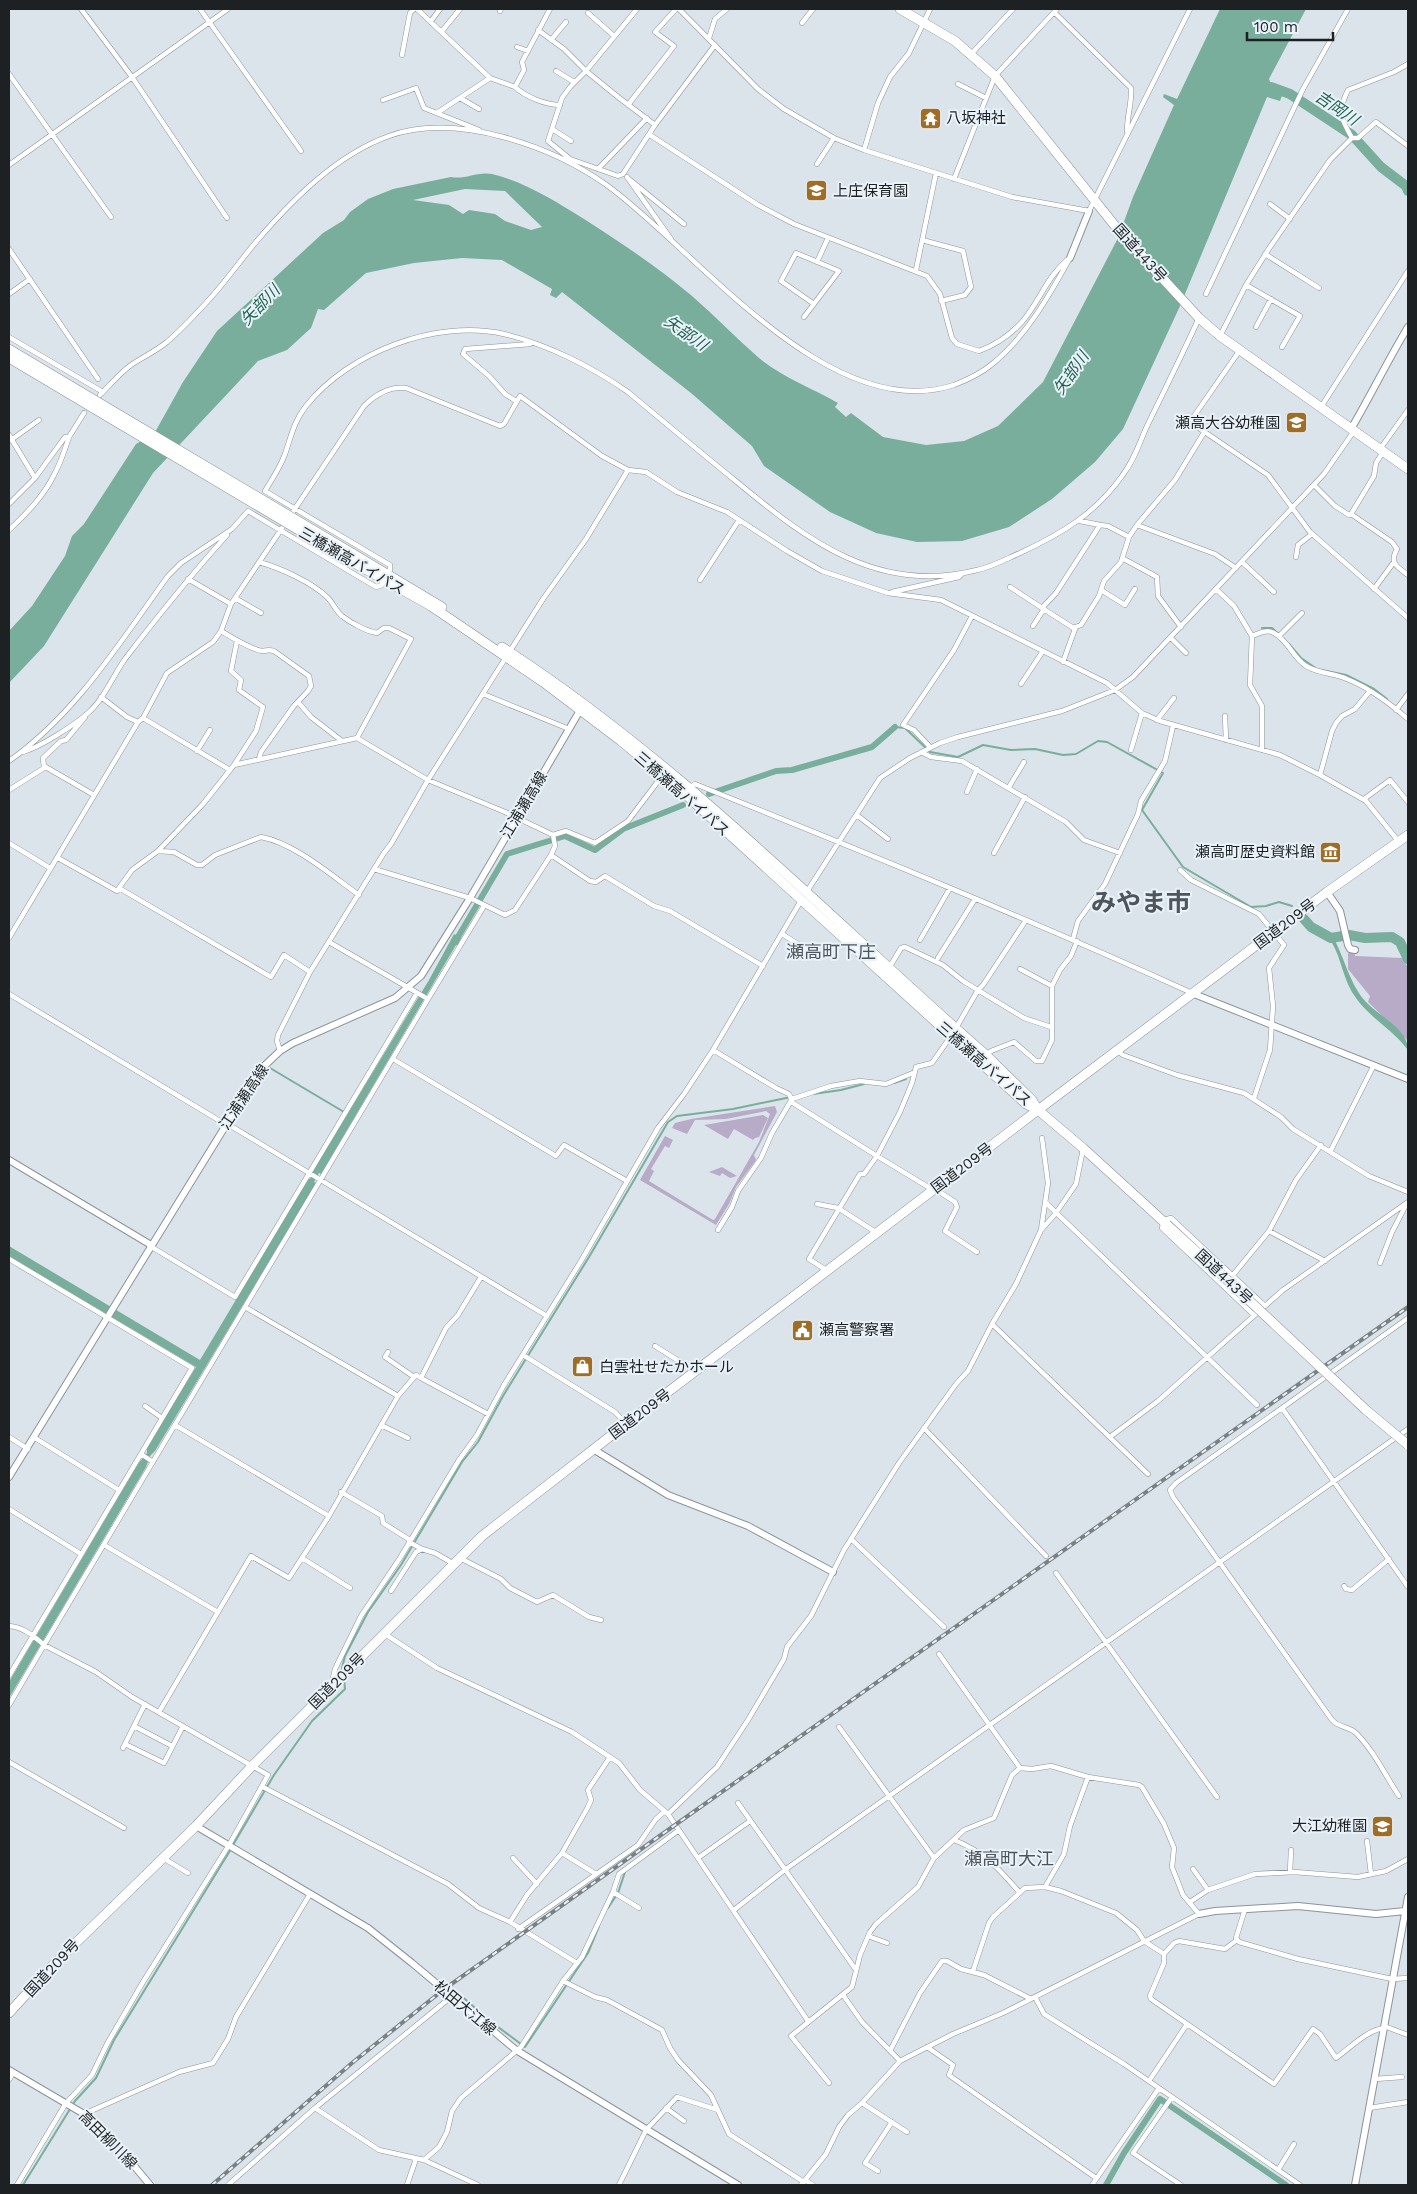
<svg xmlns="http://www.w3.org/2000/svg" width="1417" height="2194" font-family="'Work Sans','Noto Sans JP',sans-serif">
  <rect width="100%" height="100%" fill="#dbe4eb"/>
  <path fill="#b7abc7" d="M1348 953H1355V956L1402 958 1408 967V1041L1368 1002 1370 996 1348 969Z
    M775 1106 777 1112 754 1155 756 1160 736 1187 729 1204 716 1225 640 1180 665 1136 673 1140 669 1148 665 1146 651 1169 654 1171 649 1181 713 1220 715 1219 759 1142 770 1114 766 1111 726 1119 695 1120 687 1134 672 1128 675 1123 691 1119Z
    M763 1115 768 1118 759 1137 755 1138 753 1140 734 1129 728 1139 704 1125Z
    M722 1167 737 1176 730 1178 722 1173 720 1176 709 1172Z"/>
  <path fill="#78ae9b" fill-rule="evenodd" d="M1220 9H1306L1269 79 1271 84 1284 90 1280 101 1267 97 1180 306 1123 429 1095 462 1052 499 1009 527 962 541 917 542 876 533 830 512 764 466 752 446 691 393 562 292 556 298 550 295 552 289 502 260 462 258 414 263 366 273 324 310 318 309 311 328 287 350 258 361 153 473 44 646 9 683V631L32 606 65 556 72 536 84 524 136 444 154 434 183 382 217 331 323 233 344 220 350 212 368 199 393 189 451 177C465 180 477 171 492 174 525 182 555 201 584 219 621 243 658 267 692 296 715 316 736 338 759 358 782 377 812 388 838 403L835 407 846 417 851 413 883 437 926 445 964 441 998 426 1043 382 1118 238 1133 197 1174 105 1163 97 1164 94 1177 99ZM465 189 505 191 542 227 531 230 505 221 495 214 469 210 463 214 449 205 413 200Z
    M454 934 461 938 458 945H456L321 1174 319 1173 314 1182 316 1183 155 1451 150 1456 146 1467 9 1698V1682L138 1464 147 1453V1447L196 1367 9 1256V1246L200 1360 308 1179H310L314 1169 429 980Z
    M1334 939C1345 959 1350 985 1366 1002 1379 1016 1408 1029 1408 1050 1393 1030 1370 1018 1356 998 1343 981 1342 959 1331 941Z"/>
  <g fill="none" stroke-linecap="round" stroke-linejoin="round">
    <path stroke="#78ae9b" stroke-width="2" d="M1262 628H1272L1284 639
      M1289 644 1301 658 1317 669 1346 675 1374 689 1387 699
      M895 727 905 728 930 752 958 757 983 745 1011 750 1035 749 1063 755 1076 754 1098 741 1107 742 1163 773 1142 810 1183 867 1251 907 1266 906 1279 902 1292 906
      M270 1068 344 1112
      M894 1083 906 1079
      M813 1094 841 1090 864 1084
      M343 1672 342 1668 345 1656 368 1612 401 1565 462 1462 478 1442 503 1396 589 1257 668 1122 677 1116 733 1109 791 1097
      M233 1845 274 1775 312 1721 345 1689 344 1679
      M608 1908 618 1893 625 1872
      M458 1993 490 2021 525 2047 588 1953 599 1926
      M23 2185 75 2101 96 2078 114 2040 231 1849"/>
    <path stroke="#78ae9b" stroke-width="6" d="M709 794 776 771 792 770 872 747 895 727
      M455 942 507 854 565 836 595 850 623 829 683 805
      M1106 2185 1124 2153 1160 2099 1286 2185"/>
    <path stroke="#78ae9b" stroke-width="10" d="M1271 87 1290 94 1352 135 1381 167 1406 186 1408 191
      M1304 919 1311 927 1331 938 1349 935 1365 938 1392 937 1400 942 1408 959"/>
    <defs>
      <path id="street" d="M81 9 132 77 227 218
        M200 9 301 151
        M417 9 490 78 515 87 524 70 522 62 550 9
        M679 9 758 89 784 109 834 138 864 150 1012 197 1089 211 1190 9
        M500 11 501 9
        M1054 12 1131 88C1132 103 1127 116 1127 131
        M588 13 614 36
        M431 21 440 9
        M924 22 930 9
        M802 23 813 9
        M538 30 564 49 586 71 618 97 655 125
        M442 31 460 9
        M709 38 715 19 727 9
        M551 40 566 22
        M517 47 528 51
        M974 51 1013 9
        M402 55 410 13 414 9
        M556 71 574 82
        M9 74 111 217
        M958 84 986 98
        M515 87C526 97 546 105 560 105
        M460 98 479 109
        M383 100 416 88 424 108 479 130
        M628 105 674 46 655 32 676 9
        M437 113 490 78
        M552 129 571 141
        M650 135 758 205 794 224 927 276 940 294 952 338 957 344 979 351C995 345 1009 336 1021 323 1039 303 1046 278 1067 260
        M1352 138C1340 117 1337 112 1348 90L1394 72 1408 64
        M864 150 878 103 890 77 909 53 922 26
        M570 159 618 176 623 174 655 125 715 45
        M569 162 570 159 548 141 562 98 570 87 586 71 637 9
        M817 164 834 138
        M9 165 228 9
        M598 169 647 118
        M627 177 671 239
        M954 179 995 76 1057 9
        M630 180 684 224
        M1270 204 1290 219
        M922 240 963 251 971 287 965 295 941 301
        M9 249 98 379
        M1265 254 1319 288
        M817 262 828 238
        M916 270 936 173
        M1246 285 1300 316 1282 347
        M9 294 30 279
        M1206 294 1303 89 1348 9
        M804 317 839 271 796 253 781 281 814 304
        M1256 327 1271 299
        M1220 336 1246 285 1268 250 1330 160 1352 138H1358L1376 122 1408 146
        M9 337 103 392
        M1240 350 1192 419 1193 424 1268 475 1310 532 1408 618
        M100 395C110 385 120 373 131 365 143 357 156 351 167 342 181 330 194 316 206 303 224 284 239 262 256 242 292 200 336 155 389 136 457 112 552 146 608 186 697 251 829 426 954 385 967 380 980 374 991 365 1026 337 1049 296 1070 258
        M516 401 505 394 489 376 463 354 465 349 530 344
        M1321 407 1408 271
        M9 435 35 478 65 437H69L84 413
        M11 440 39 420
        M1380 449 1408 410
        M1383 452 1376 463 1374 476 1351 514 1392 542 1397 549C1389 563 1397 567 1408 575
        M1314 485 1335 506 1349 515 1351 514
        M9 504 35 478
        M1080 521 1100 525
        M1137 525 1215 554 1236 568
        M9 530C27 513 44 496 55 473 61 462 65 449 69 437
        M1296 557 1298 545 1312 534
        M1122 558 1157 577 1158 596 1181 627
        M259 562C280 568 312 582 328 598 333 603 336 611 342 616 351 623 366 631 377 633L384 628H389L411 639 357 738
        M1242 562 1274 592
        M188 579 231 604
        M700 580 739 520
        M1010 587 1042 608
        M1374 589 1394 562
        M1101 590 1125 605 1135 589
        M1217 590 1234 606 1252 636 1250 685 1262 706V750
        M892 592 959 577 962 574
        M235 598 261 613
        M1033 626 1044 609
        M1073 628 1081 625 1099 596 1104 581 1121 562 1129 537 1137 525 1175 480 1205 431
        M221 631C231 637 250 649 262 651 267 651 268 649 274 651L309 676 311 686 308 691 293 707 261 752 259 759
        M1252 636C1259 633 1267 629 1274 633 1288 640 1293 658 1306 666 1319 674 1334 673 1347 679 1370 688 1390 704 1408 719
        M1279 636 1302 613
        M1171 638 1186 653
        M1063 662 1075 629 1042 608 1056 593 1100 525 1108 526 1129 537
        M1021 684 1043 651
        M483 694 569 729
        M101 697 127 717 138 722
        M298 702 311 717 342 741
        M1396 710 1408 694
        M1225 716 1226 740
        M143 718 230 770 234 765 357 738 428 780 505 812 553 835 555 846 551 855 590 881 596 882 605 876 654 906 670 911 763 966
        M1157 720 1174 698
        M930 747 914 730 903 725 954 650 972 616
        M1131 750 1142 713
        M197 751 210 730
        M23 752C42 746 73 726 88 713 104 699 113 676 125 659 158 616 191 575 227 535
        M921 752 931 757 962 761 1066 822 1084 840 1120 853
        M9 761C76 714 120 642 168 576L181 563 232 529 248 511 376 587 382 585 390 570V565L265 491C272 479 280 468 285 454 291 437 294 421 306 406 349 352 436 319 504 334 547 344 592 367 628 392 664 422 700 452 737 482 808 541 879 595 977 570 992 567 1006 559 1020 553 1061 534 1095 514 1122 476 1137 456 1139 442 1149 422 1166 387 1183 353 1199 318
        M234 765 256 731 263 707 239 690 241 680 231 671 237 641
        M44 766 94 795
        M1320 775 1332 731 1336 723 1342 716 1355 709 1370 691
        M690 787 695 784C862 851 1029 919 1192 993
        M1009 787 1024 762
        M9 790 44 768 43 758 61 741 66 740 85 717
        M967 792 977 769
        M1364 799 1390 780 1408 802
        M858 816 888 839
        M553 835 566 831 595 843 628 821 662 776
        M9 843 50 868
        M158 851 174 852 197 865H202L215 855 261 837C294 843 331 875 359 895
        M994 853 1025 797
        M58 858 117 891 119 888 271 977 284 955 310 972
        M374 869 470 898 505 915 515 910 551 855
        M1180 870 1191 880 1259 914 1284 945 1269 968 1273 1006 1270 1050 1254 1098
        M119 888 132 870 158 851 203 804 230 770
        M806 893 880 778 910 758 940 743 958 737 1062 711 1115 690 1133 677 1324 474 1354 431
        M782 934 806 949
        M9 938 138 722 143 718 167 673 213 642 221 631 231 604 364 406C375 395 390 386 406 388L500 426 504 424 520 396 602 456 628 470 646 472 677 492 727 512 787 551 822 571 888 593 941 600 1107 683 1142 713 1160 721 1280 755 1320 775 1366 801 1399 842
        M1073 939 1078 921 1105 884 1138 814 1141 801 1165 761 1173 726
        M920 940 950 888
        M329 942 428 999 484 906
        M938 958 975 899
        M889 968 901 948 905 947 943 965 963 981 1024 1018 1051 1027
        M1020 969 1052 986
        M9 994 225 1124
        M956 1028 978 990 983 985 1026 920
        M713 1050 776 1088 789 1094 793 1103 877 1156 900 1112 912 1083 916 1067 932 1063 951 1036
        M280 1051 277 1041 278 1035 310 972 384 853 391 844 428 780 543 599 586 539 628 470
        M1117 1051 1123 1055 1177 1075 1244 1093 1281 1117 1293 1129 1369 1176 1408 1192
        M986 1055 991 1051 1014 1042 1036 1061H1042L1052 1040V986L1060 970 1071 956 1077 941
        M393 1059 556 1156 564 1145 627 1181
        M226 1123 547 1316
        M1330 1152 1374 1065
        M935 1189 955 1202 957 1207 945 1231 977 1252
        M1045 1202 1257 1405
        M817 1204 838 1208 877 1233
        M1042 1229 1056 1213 1076 1184 1083 1149
        M718 1230 732 1207 738 1191 761 1158 772 1133 792 1099 831 1086 860 1081 886 1084 913 1073
        M1269 1231 1325 1261
        M150 1246 235 1297 417 993
        M9 1259 192 1368 9 1676
        M1380 1263 1392 1232 1407 1203
        M826 1270 809 1259 860 1174H864L877 1156 933 1190
        M1233 1275 1269 1231 1296 1180 1321 1145
        M481 1277 458 1315 446 1328 421 1378 488 1414
        M1254 1315 1162 1228 1164 1220 1171 1218 1265 1306
        M992 1324 1148 1474
        M655 1346 695 1371
        M388 1352 385 1357 414 1377
        M523 1355 615 1412 626 1424
        M398 1396 416 1375 421 1378
        M145 1406 162 1418
        M1282 1408 1408 1318
        M175 1425 329 1516
        M381 1425 408 1438
        M924 1428 1046 1556
        M9 1437 28 1449
        M1110 1437 1158 1401 1283 1290 1408 1202
        M35 1438 119 1490
        M141 1454 153 1462
        M341 1492 382 1516 383 1523 410 1540
        M9 1509 81 1554
        M851 1539 944 1627
        M409 1542 422 1549
        M104 1545 218 1612
        M302 1558 350 1588
        M460 1558 501 1579 510 1588 537 1602 553 1595 589 1617 601 1620
        M1056 1573 1217 1797
        M1344 1586 1346 1589 1352 1590 1389 1559
        M391 1591 416 1552 422 1549 435 1553 454 1564
        M9 1626C23 1627 34 1636 44 1645L428 999
        M385 1634 437 1668 572 1732 619 1763 640 1790 668 1814 808 2021
        M334 1685 333 1678 335 1669 361 1616 400 1558 459 1460 477 1435 504 1385 581 1261 658 1128 684 1094 713 1050 802 899
        M9 1705 44 1645 96 1672 132 1697 268 1775 229 1845 143 1982 107 2044 92 2075 66 2103 17 2185
        M159 1712 251 1556 289 1578 329 1516 398 1396 245 1307
        M134 1726 172 1746
        M839 1727 934 1858
        M125 1744 164 1763 183 1726
        M123 1748 145 1704
        M9 1762 124 1828
        M263 1787 448 1884 479 1908 510 1922 577 1963
        M1399 1796C1385 1775 1374 1751 1356 1733 1349 1726 1339 1728 1332 1720L1173 1497 1170 1490 1176 1483 1282 1408 1408 1587
        M738 1803 856 1970
        M668 1814 717 1767 748 1720 784 1659 787 1647 811 1616 844 1550 899 1463 956 1384 968 1371 992 1324 1016 1284 1041 1230 1048 1183 1042 1138
        M954 1840C985 1852 998 1868 1020 1893
        M1367 1841 1371 1874
        M562 1853 588 1807 591 1800 588 1790 610 1757
        M163 1858 188 1873
        M513 1858 537 1884
        M698 1858 750 1821
        M1193 1869 1208 1890
        M1290 1872 1291 1850
        M1045 1887 1064 1854 1070 1826 1088 1777
        M613 1892 639 1908
        M1190 1902 1208 1890 1255 1874 1294 1872 1358 1877 1386 1871 1408 1859
        M1245 1909 1236 1938 1239 1942 1298 1959 1392 1979 1408 1978
        M734 1910 786 1869 1408 1429
        M510 1922 527 1895 562 1853 596 1874
        M518 1929 638 1845 656 1819 664 1812
        M868 1936 887 1943
        M1237 1940 1225 1949 1179 1941 1174 1943 1164 1954V1963L1150 1996 1151 1999 1274 2084 1313 2029 1320 2034 1336 2058C1350 2048 1367 2030 1384 2028
        M973 1971 989 1923 993 1917 1025 1888 1045 1887 1061 1891 1116 1913 1137 1930 1144 1941 1164 1954
        M563 1981 595 1997 607 2000 662 2030 670 2048 678 2060 711 2095 729 2134 804 2182
        M843 1995 862 2022 900 2061
        M1035 1997 1044 2014 1124 2064 1300 2185
        M1384 2026 1408 2035
        M927 2047 953 2065 949 2075 953 2078 1096 2178
        M891 2049 920 1993 942 1961H947L961 1969 984 1975 1031 1999
        M1375 2079 1402 2077
        M9 2080 13 2073
        M1149 2081 1187 2024
        M829 2083 791 2036 852 1987 860 1955 870 1932 876 1924 918 1887 934 1858 964 1830 994 1818 1012 1775 1020 1768
        M1172 2097 1133 2153 1181 2185
        M862 2103 907 2132
        M315 2108 379 2150 424 2160 478 2185
        M666 2108 684 2121
        M1369 2108 1408 2102
        M84 2114 179 2072 213 2063 228 2039 236 2017 310 1894
        M424 2160 439 2147 447 2132 452 2111 461 2098 521 2047 563 1981 582 1957 613 1892 619 1874 679 1830
        M1278 2170 1294 2144
        M878 2171 865 2163 892 2122
        M805 2180 813 2185
        M228 2185 315 2108 451 1997
        M407 2185 416 2159
        M619 2185 646 2130 677 2097 718 2110
        M801 2185 826 2154 839 2127 848 2115 862 2103 900 2061 953 2034 1003 2013 1199 1914 1183 1895 1172 1867 1174 1848 1164 1824 1142 1787 1139 1785 1088 1777 1051 1766 1032 1769 1020 1768 939 1654
        M1092 2185 1159 2088"/>
      <path id="secondary" d="M1070 258 1089 211
        M1351 429C1371 395 1388 360 1408 327
        M1327 892 1340 911 1348 945 1350 949 1355 950
        M1194 994 1408 1079
        M9 1160 151 1245
        M593 1449 668 1495 748 1526 833 1572
        M9 1477 260 1070 280 1051 293 1043 395 998 421 976 470 898 582 707
        M196 1826 368 1928 412 1963 516 2050 738 2185
        M1199 1914 1215 1911 1298 1906 1376 1914 1405 1911
        M9 2070 84 2114 125 2155 150 2185
        M1355 2185 1408 1897"/>
      <path id="highway" d="M900 9 955 41 995 76 1120 232 1199 318 1220 336 1408 469
        M9 349 113 411
        M9 358 108 417
        M352 553 442 607
        M349 560 431 606 543 682 621 741 686 795 1026 1104 1038 1110 1083 1148 1221 1274
        M502 647C680 762 827 916 986 1055L1032 1100 1038 1110
        M9 2013 52 1966 196 1826 252 1766 482 1536 626 1424 1038 1110 1327 892 1408 835"/>
    </defs>
    <use href="#street" stroke="#8c949a" stroke-width="5.5"/>
    <use href="#secondary" stroke="#8c949a" stroke-width="8"/>
    <use href="#highway" stroke="#8c949a" stroke-width="10"/>
    <use href="#street" stroke="#fff" stroke-width="4.5"/>
    <use href="#secondary" stroke="#fff" stroke-width="6"/>
    <use href="#highway" stroke="#fff" stroke-width="9"/>
    <defs>
      <path id="rail" d="M212 2185 352 2063 443 1990 675 1825 1408 1307"/>
    </defs>
    <use href="#rail" stroke="#7a8185" stroke-width="4"/>
    <use href="#rail" stroke="#e9f2f8" stroke-width="2" stroke-dasharray="5.5" stroke-linecap="butt"/>
    <defs>
      <path id="highway-bridge" d="M113 411 352 553
        M108 417 349 560
        M1221 1274 1366 1410 1408 1445"/>
    </defs>
    <use href="#highway-bridge" stroke="#8c949a" stroke-width="10" stroke-linecap="butt"/>
    <use href="#highway-bridge" stroke="#fff" stroke-width="9"/>
  </g>
  <defs>
    <symbol id="temple-square" viewBox="-11 -11 22 22"><rect x="-9" y="-9" width="18" height="18" rx="4" fill="#a16d25" stroke="#e9f2f8"/><path d="M0-6L5-2H3V0L6.5 2.5H4V6H1.5V3h-3V6H-4V2.5H-6.5L-3 0V-2H-5Z" fill="#fff"/></symbol>
    <symbol id="school-square" viewBox="-11 -11 22 22"><rect x="-9" y="-9" width="18" height="18" rx="4" fill="#a16d25" stroke="#e9f2f8"/><path d="M0-5L7-2L0 1L-7-2ZM-4 1L0 2.5L4 1V4Q0 6-4 4Z" fill="#fff"/></symbol>
    <symbol id="museum-square" viewBox="-11 -11 22 22"><rect x="-9" y="-9" width="18" height="18" rx="4" fill="#a16d25" stroke="#e9f2f8"/><path d="M0-6L6-3V-2H-6V-3ZM-5-1h2V3h-2ZM-1-1h2V3h-2ZM3-1h2V3H3ZM-6 4H6V6H-6Z" fill="#fff"/></symbol>
    <symbol id="civic-square" viewBox="-11 -11 22 22"><rect x="-9" y="-9" width="18" height="18" rx="4" fill="#a16d25" stroke="#e9f2f8"/><path d="M-.6-6.5H3V-4.5H.6V-3L4-1V1h2V6H-6V1h2V-1L-.6-3ZM-1.2 2.5V6h2.4V2.5Z" fill="#fff"/></symbol>
    <symbol id="shop-square" viewBox="-11 -11 22 22"><rect x="-9" y="-9" width="18" height="18" rx="4" fill="#a16d25" stroke="#e9f2f8"/><path d="M-5-2.5h2.3a2.7 3.5 0 0 1 5.4 0H5L5.5 6h-11ZM-1.5-2.5h3a1.5 2.3 0 0 0-3 0Z" fill="#fff"/></symbol>
  </defs>
  <g fill-rule="evenodd">
    <use href="#temple-square" x="918" y="106" width="25" height="25"/>
    <use href="#school-square" x="804" y="178" width="25" height="25"/>
    <use href="#school-square" x="1284" y="410" width="25" height="25"/>
    <use href="#museum-square" x="1318" y="840" width="25" height="25"/>
    <use href="#civic-square" x="790" y="1318" width="25" height="25"/>
    <use href="#shop-square" x="570" y="1354" width="25" height="25"/>
    <use href="#school-square" x="1370" y="1814" width="25" height="25"/>
  </g>
  <g text-anchor="middle" dominant-baseline="central" stroke-width="4" stroke-linejoin="round" paint-order="stroke">
    <g font-size="15" fill="#1d2123" stroke="#e9f2f8" text-anchor="start">
      <text x="946" y="118">八坂神社</text>
      <text x="833" y="191">上庄保育園</text>
      <text x="1280" y="423" text-anchor="end">瀬高大谷幼稚園</text>
      <text x="1315" y="852" text-anchor="end">瀬高町歴史資料館</text>
      <text x="819" y="1330">瀬高警察署</text>
      <text x="599" y="1367">白雲社せたかホール</text>
      <text x="1367" y="1826" text-anchor="end">大江幼稚園</text>
    </g>
    <g font-size="15" fill="#1d2123" stroke="#e9f2f8">
      <text transform="translate(1140 253) rotate(48)">国道443号</text>
      <text transform="translate(352 561) rotate(30)">三橋瀬高バイパス</text>
      <text transform="translate(682 794) rotate(41)">三橋瀬高バイパス</text>
      <text transform="translate(524 805) rotate(-59)">江浦瀬高線</text>
      <text transform="translate(1285 924) rotate(-37)">国道209号</text>
      <text transform="translate(984 1064) rotate(41)">三橋瀬高バイパス</text>
      <text transform="translate(244 1097) rotate(-56)">江浦瀬高線</text>
      <text transform="translate(962 1168) rotate(-37)">国道209号</text>
      <text transform="translate(1224 1277) rotate(43)">国道443号</text>
      <text transform="translate(640 1414) rotate(-37)">国道209号</text>
      <text transform="translate(337 1681) rotate(-45)">国道209号</text>
      <text transform="translate(52 1968) rotate(-47)">国道209号</text>
      <text transform="translate(465 2008) rotate(40)">松田大江線</text>
      <text transform="translate(108 2140) rotate(45)">高田柳川線</text>
    </g>
    <g font-size="16" font-style="italic" fill="#216451" stroke="#e9f2f8">
      <text transform="translate(1337 108) rotate(34)">吉岡川</text>
      <text transform="translate(260 305) rotate(-46)">矢部川</text>
      <text transform="translate(686 333) rotate(35)">矢部川</text>
      <text transform="translate(1071 373) rotate(-55)">矢部川</text>
    </g>
    <g font-size="18" fill="#4f565b" stroke="#e9f2f8">
      <text x="831" y="951">瀬高町下庄</text>
      <text x="1009" y="1858">瀬高町大江</text>
    </g>
    <g font-size="25" font-weight="bold" fill="#4f565b" stroke="#e9f2f8">
      <text x="1141" y="902">みやま市</text>
    </g>
  </g>
  <rect width="1417" height="2194" fill="none" stroke="#1d2123" stroke-width="20"/>
  <path d="M1247 32v8h86v-8" fill="none" stroke="#1d2123" stroke-width="2.5"/>
  <text x="1254" y="32" font-size="15" fill="#1d2123" stroke="#e9f2f8" stroke-width="4" paint-order="stroke">100 m</text>
</svg>
